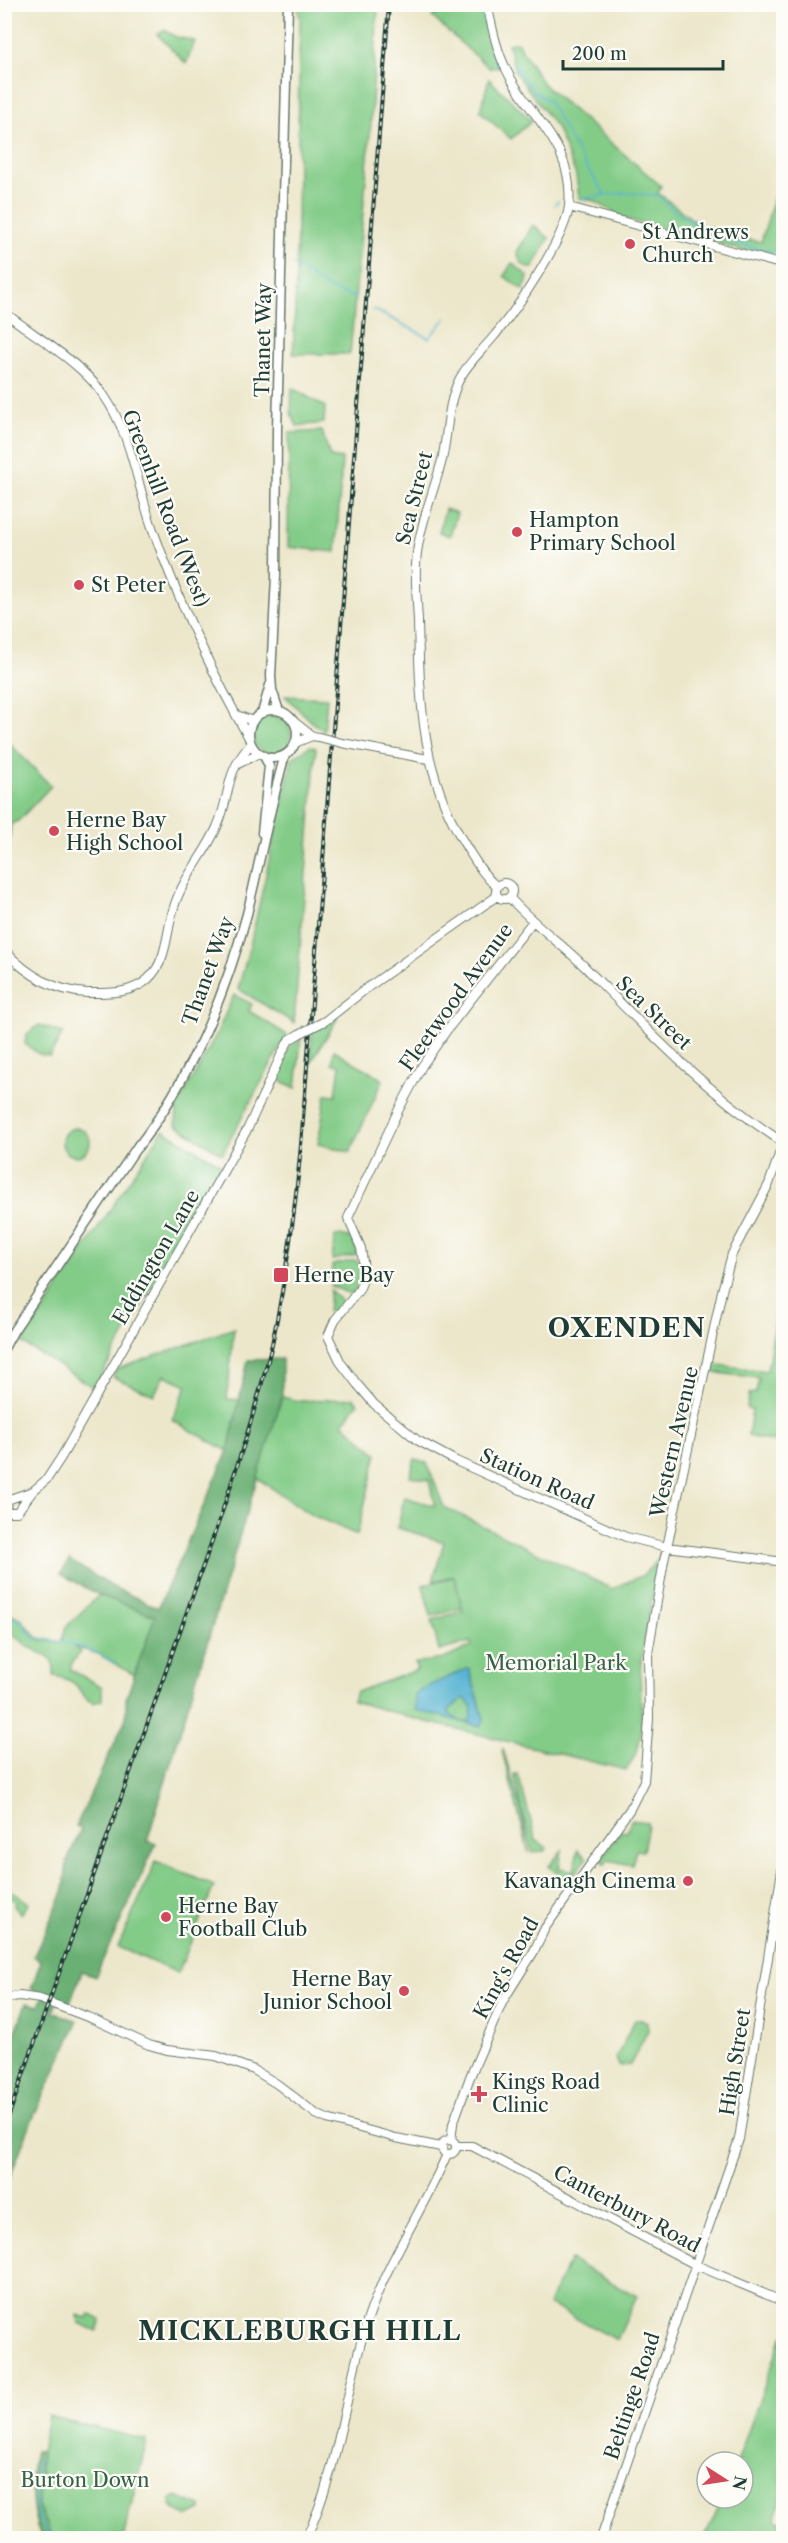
<svg xmlns="http://www.w3.org/2000/svg" width="788" height="2543" font-family="'Libre Caslon Text',serif">
  <rect width="100%" height="100%" fill="#fdfcf7"/>
  <filter id="ink" filterUnits="userSpaceOnUse"><feTurbulence type="fractalNoise" baseFrequency=".0167" numOctaves="2"/><feDisplacementMap in="SourceGraphic" scale="12" xChannelSelector="R" yChannelSelector="G"/><feConvolveMatrix kernelMatrix="1 2 1 2 8 2 1 2 1" color-interpolation-filters="sRGB"/></filter>
  <filter id="wash" filterUnits="userSpaceOnUse"><feTurbulence type="fractalNoise" baseFrequency=".008" numOctaves="4" result="noise"/><feDisplacementMap in="SourceGraphic" scale="24" xChannelSelector="R" yChannelSelector="G"/><feGaussianBlur stdDeviation="1.35" result="paint"/><feColorMatrix in="noise" values="0 0 0 0 0 0 0 0 0 0 0 0 0 0 0 0 0 1.4 0 .05"/><feComposite in="paint" operator="in"/></filter>
  <g filter="url(#wash)">
    <rect width="100%" height="100%" fill="#ece7cb"/>
    <path fill="#83cc88" stroke="#51845e" stroke-width="1.5" d="M297 5H378L370 136 350 354H293C299 243 297 131 300 19Z
      M453 5H482L498 67 489 68 432 17Z
      M164 30 176 37 195 41 186 64 157 34Z
      M517 42 543 84 661 186 658 193 697 223 689 236 626 219 594 201 579 198 576 175 556 127 515 72 508 44Z
      M489 79 532 121 511 139 480 111Z
      M775 195 783 198 784 255H781L783 256V262L723 245 701 235 708 227 729 236 761 242Z
      M533 225 549 238 533 268H528L521 263 517 252Z
      M512 263 528 276 527 282 523 290 504 276Z
      M292 388 325 407 324 423 297 426 291 413Z
      M322 431 330 457 342 459 336 552 288 547 289 433Z
      M445 509 457 513 450 536 439 532Z
      M285 696 327 698 324 731 312 722Z
      M253 735a19 19 0 1 1 38 0a19 19 0 1 1-38 0Z
      M4 738 51 786 18 821 11 824 6 874Z
      M310 746 316 748 294 1023 238 989 249 950 292 758Z
      M234 995 252 1004 249 1011 287 1035 222 1154 176 1125 177 1107 215 1037Z
      M335 1016 337 1019 310 1064 312 1032Z
      M39 1025 63 1033 50 1056 39 1054 25 1044 26 1035Z
      M301 1039 296 1088 275 1078 289 1047Z
      M334 1050 383 1080 350 1152 318 1144 326 1094 336 1095 340 1065 332 1064Z
      M62 1142a14 14 0 1 1 28 0a14 14 0 1 1-28 0Z
      M163 1130 222 1165 94 1388 22 1343Z
      M335 1236 351 1237 357 1250 356 1255 332 1260Z
      M356 1260C364 1268 358 1283 353 1293L350 1294 331 1286 332 1265Z
      M330 1290 345 1304 336 1313 328 1312Z
      M777 1311H784L783 1444 748 1436 752 1410 747 1409 749 1394 756 1393 759 1378 710 1372 711 1364 767 1371Z
      M234 1328 227 1399 240 1400 228 1451 172 1420 187 1385 164 1375 154 1395 113 1377 117 1369Z
      M282 1397 300 1401 354 1398 358 1403 343 1423 377 1454 357 1535 310 1514 257 1478Z
      M415 1459 427 1463 444 1507 612 1589 643 1575 661 1557C653 1592 646 1627 641 1662 637 1699 652 1738 626 1770L415 1719 353 1701 356 1692 417 1670 415 1663 444 1659 472 1646 470 1642 439 1651 432 1620 463 1611 454 1576 433 1581 444 1542 398 1528 404 1497 435 1506 429 1480 410 1476Z
      M454 1577 462 1608 431 1616 423 1585Z
      M99 1595 156 1616 134 1675 99 1654 74 1647 80 1652 71 1665V1670L102 1687V1700L93 1703C73 1692 86 1682 54 1676V1666L49 1657 29 1647 5 1627 4 1610 20 1618 39 1639 61 1642 66 1627Z
      M503 1749 521 1809 529 1853 502 1751Z
      M514 1774H518L536 1840 547 1848 545 1851 532 1852Z
      M631 1820 647 1822 648 1825 643 1851 636 1850 632 1865 608 1860 605 1864 601 1859 621 1831 627 1832Z
      M562 1850 559 1868 574 1871 578 1850 587 1858 571 1880 568 1876 565 1878 549 1866Z
      M156 1861 214 1886 178 1973 118 1947Z
      M5 1887 29 1903 21 1914 14 1906 17 1902 5 1895Z
      M641 2019 647 2022 648 2030 630 2065 619 2066 616 2058 635 2020Z
      M570 2260 637 2296 617 2340 548 2304Z
      M89 2314 101 2320 97 2331 79 2323 78 2315 87 2318Z
      M783 2335 784 2496H781L776 2520 781 2522V2525L783 2526V2538H704L723 2498H743V2462H737Z
      M48 2416 147 2440 123 2538H42L37 2527 35 2451 41 2452Z
      M176 2496 201 2506V2511L188 2517 171 2506 170 2500Z"/>
    <path fill="#6ab074" stroke="#447654" stroke-width="1.5" d="M282 1359V1397L147 1841 156 1844 95 1977 82 1971 70 2003 58 1999 53 2012 78 2021 30 2125 5 2190V2063L26 2003 39 2006 43 1996 31 1989 41 1961 34 1956 64 1890 67 1861 81 1829 76 1826 126 1718V1699L155 1616 99 1595 61 1574 69 1560 113 1587 158 1608 228 1451 248 1360Z
      M35 2451 41 2452 38 2506 52 2538H41C31 2512 28 2479 35 2451Z"/>
    <path fill="#52b2d1" stroke="#387882" stroke-width="1.5" fill-rule="evenodd" d="M469 1668 484 1719 481 1726 415 1710V1696L419 1690ZM464 1698 472 1706 470 1721 461 1722 449 1713V1710Z"/>
    <g fill="none" stroke-linecap="round" stroke-linejoin="round">
      <path stroke="#52b2d1" stroke-width="1.5" d="M479 4 496 65
        M513 64 534 92 548 100 585 165 606 195 623 193 657 195 679 215 697 224
        M581 199 606 195
        M554 205 558 201
        M704 229C727 243 757 249 784 252
        M293 264 327 288 356 298
        M373 309 429 338 446 318
        M4 1613 23 1622 33 1637 68 1643 99 1654 115 1664
        M37 2460C35 2483 31 2507 43 2529
        M45 2528 49 2538"/>
    </g>
  </g>
  <g filter="url(#ink)">
    <g fill="none" stroke-linecap="round" stroke-linejoin="round">
      <defs>
        <path id="secondary" d="M487 4C492 26 496 49 506 69 529 118 575 144 569 206 566 237 516 310 495 335 483 350 468 362 459 380 447 405 448 433 442 460 434 491 421 521 417 553 414 576 417 598 418 621 420 705 421 774 467 848 476 862 484 876 496 886
          M569 207 784 265
          M4 312C37 338 78 360 103 394 133 437 136 483 153 530 177 597 214 678 249 738
          M239 716 253 721
          M293 721 312 736 319 737
          M295 743 312 736
          M342 743 428 759
          M236 765 259 753
          M496 891a8 8 0 1 1 16 0a8 8 0 1 1-16 0Z
          M509 897C532 923 561 943 586 968 648 1031 709 1095 784 1143
          M533 921 447 1030 422 1066 398 1111 348 1218 361 1248 364 1269 363 1280 359 1290 335 1320 328 1336 341 1363 357 1384 374 1404 417 1440 456 1461 626 1537 667 1547 784 1562
          M4 950C27 975 53 991 87 993 108 993 132 994 148 979 168 961 166 931 174 907 183 877 205 855 217 827 232 793 223 775 251 744
          M325 1021 367 988 497 896
          M33 1491 17 1512H10L6 1510 7 1500 33 1491 47 1479 62 1456 248 1128 282 1053 289 1040 299 1034
          M4 1998 20 1996 40 1999 93 2019 149 2045 167 2050 216 2056 254 2070 277 2084 316 2114 327 2119 396 2138 441 2147
          M442 2147a7 7 0 1 1 14 0a7 7 0 1 1-14 0Z
          M451 2140 453 2124 470 2077 503 2001 533 1953 545 1928 630 1809 644 1781 649 1719 648 1653 664 1561 722 1291 732 1254 769 1184 783 1143
          M456 2146H472L696 2265 784 2302
          M306 2538C338 2472 344 2398 365 2328 383 2267 422 2213 447 2154
          M601 2538 739 2139 784 1858"/>
        <path id="primary" d="M249 734a24 24 0 1 1 48 0a24 24 0 1 1-48 0Z
          M279 711 272 690 271 676 276 576 277 430 288 4
          M262 713 270 685
          M262 833 269 766 264 756
          M137 1148C189 1081 225 996 247 914 260 861 270 807 285 755
          M4 1348 14 1330 139 1144"/>
      </defs>
      <use href="#secondary" stroke="#677869" stroke-width="10"/>
      <use href="#primary" stroke="#677869" stroke-width="11"/>
      <use href="#secondary" stroke="#fff" stroke-width="8"/>
      <use href="#primary" stroke="#fff" stroke-width="8"/>
      <defs>
        <path id="rail" d="M4 2129 220 1518C239 1461 258 1403 272 1344 286 1278 295 1212 301 1145L389 4"/>
      </defs>
      <use href="#rail" stroke="#1f3d34" stroke-width="4"/>
      <use href="#rail" stroke="#fdfcf7" stroke-width="1.5" stroke-dasharray="4.5" stroke-linecap="butt"/>
      <defs>
        <path id="secondary-bridge" d="M319 737 342 743
          M299 1034 325 1021"/>
      </defs>
      <use href="#secondary-bridge" stroke="#677869" stroke-width="10" stroke-linecap="butt"/>
      <use href="#secondary-bridge" stroke="#fff" stroke-width="8"/>
    </g>
  </g>
  <g fill="#d1495b" stroke="#fdfcf7" stroke-width="2">
    <circle cx="630" cy="244" r="6"/>
    <circle cx="517" cy="532" r="6"/>
    <circle cx="79" cy="585" r="6"/>
    <circle cx="54" cy="831" r="6"/>
    <rect x="273" y="1267" width="16" height="16" rx="3"/>
    <circle cx="688" cy="1881" r="6"/>
    <circle cx="166" cy="1917" r="6"/>
    <circle cx="404" cy="1991" r="6"/>
    <path d="M476 2085h6v6h6v6h-6v6h-6v-6h-6v-6h6z"/>
  </g>
  <g text-anchor="middle" dominant-baseline="central" stroke-width="4.5" stroke-linejoin="round" paint-order="stroke">
    <g font-size="20" fill="#1f3d34" stroke="#fdfcf7" text-anchor="start">
      <text x="642" y="232">St Andrews<tspan x="642" dy="23">Church</tspan></text>
      <text x="529" y="520">Hampton<tspan x="529" dy="23">Primary School</tspan></text>
      <text x="91" y="585">St Peter</text>
      <text x="66" y="820">Herne Bay<tspan x="66" dy="23">High School</tspan></text>
      <text x="294" y="1275">Herne Bay</text>
      <text x="676" y="1881" text-anchor="end">Kavanagh Cinema</text>
      <text x="178" y="1906">Herne Bay<tspan x="178" dy="23">Football Club</tspan></text>
      <text x="392" y="1979" text-anchor="end">Herne Bay<tspan x="392" dy="23">Junior School</tspan></text>
      <text x="492" y="2082">Kings Road<tspan x="492" dy="23">Clinic</tspan></text>
    </g>
    <g font-size="20" fill="#1f3d34" stroke="#fdfcf7">
      <text transform="translate(263 340) rotate(-89)">Thanet Way</text>
      <text transform="translate(414 498) rotate(-76)">Sea Street</text>
      <text transform="translate(166 508) rotate(69)">Greenhill Road (West)</text>
      <text transform="translate(208 971) rotate(-70)">Thanet Way</text>
      <text transform="translate(456 997) rotate(-54)">Fleetwood Avenue</text>
      <text transform="translate(654 1013) rotate(44)">Sea Street</text>
      <text transform="translate(156 1257) rotate(-60)">Eddington Lane</text>
      <text transform="translate(674 1442) rotate(-77)">Western Avenue</text>
      <text transform="translate(537 1479) rotate(24)">Station Road</text>
      <text transform="translate(506 1968) rotate(-61)">King's Road</text>
      <text transform="translate(735 2062) rotate(-81)">High Street</text>
      <text transform="translate(627 2209) rotate(28)">Canterbury Road</text>
      <text transform="translate(632 2396) rotate(-71)">Beltinge Road</text>
    </g>
    <g font-size="20" fill="#386149" stroke="#fdfcf7">
      <text x="556" y="1663">Memorial Park</text>
      <text x="85" y="2480">Burton Down</text>
    </g>
    <g font-size="26" font-weight="bold" letter-spacing="1.5" fill="#1f3d34" stroke="#fdfcf7">
      <text x="627" y="1328">OXENDEN</text>
      <text x="300" y="2331">MICKLEBURGH HILL</text>
    </g>
  </g>
  <rect width="788" height="2543" fill="none" stroke="#fdfcf7" stroke-width="24"/>
  <g transform="translate(725 2480) rotate(102)"><circle r="28" fill="#fdfcf7" stroke="#a4b0a9" stroke-width="1.5"/>
  <path d="M0-4.5L10 22L0 15L-10 22Z" fill="#d1495b"/>
  <text y="-9" font-size="16" font-weight="bold" text-anchor="middle" fill="#1f3d34">N</text>
  </g>
  <path d="M563 60v9h160v-9" fill="none" stroke="#1f3d34" stroke-width="3"/>
  <text x="572" y="60" font-size="18" fill="#1f3d34" stroke="#fdfcf7" stroke-width="4.5" paint-order="stroke">200 m</text>
</svg>
